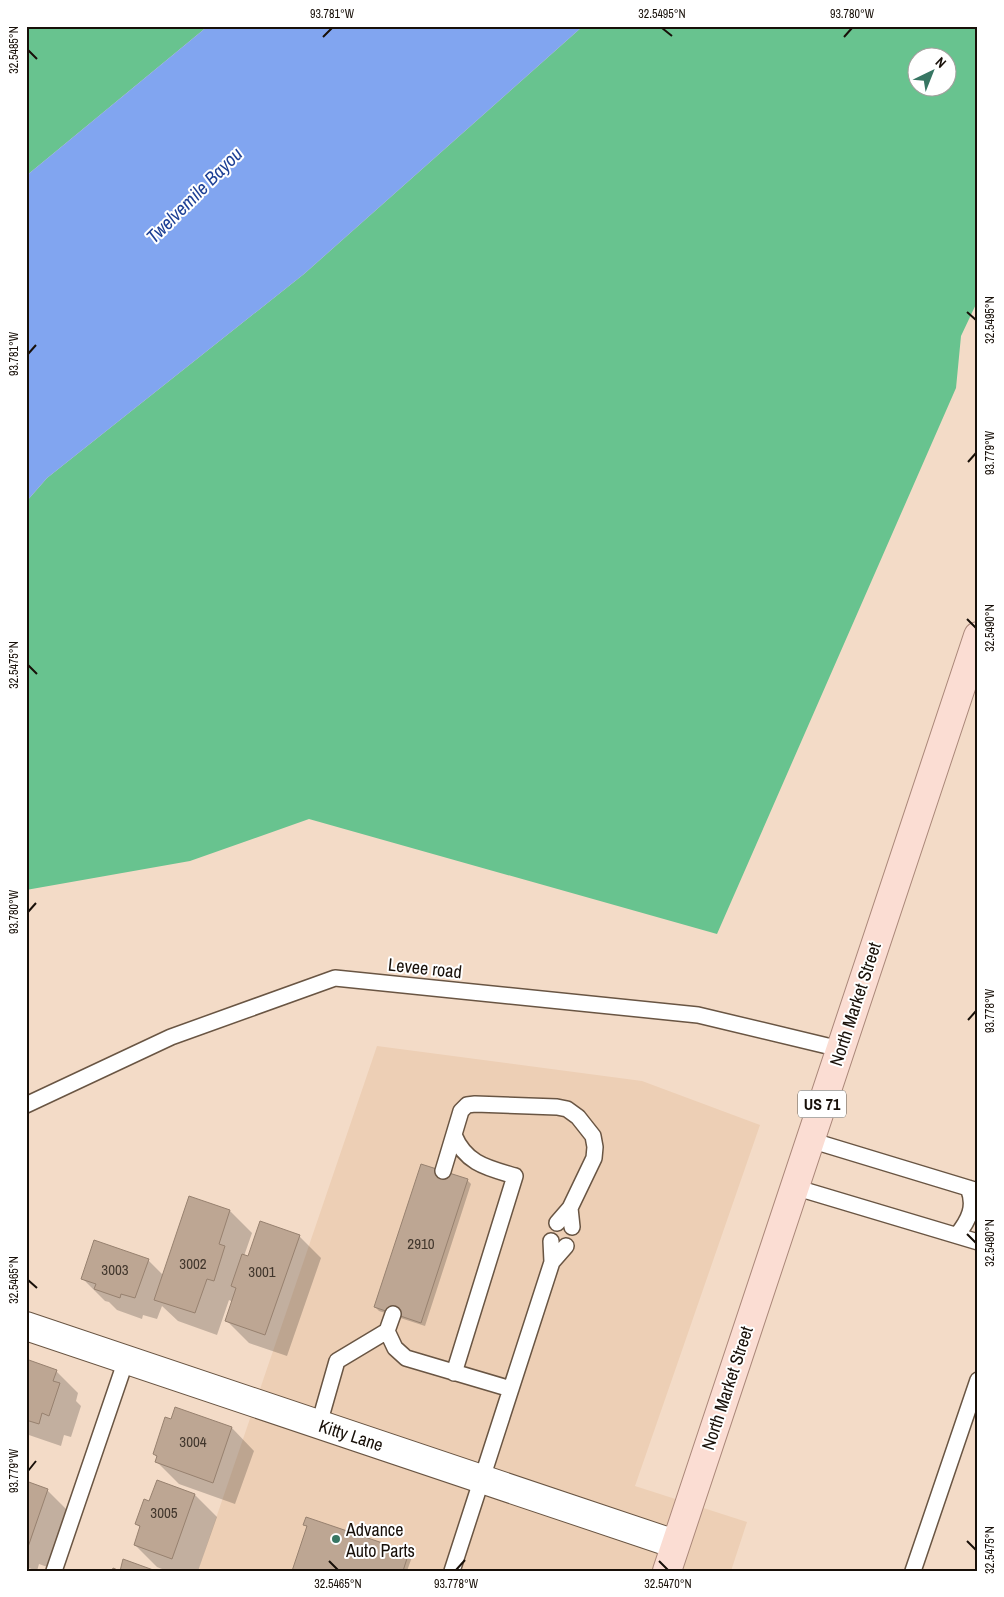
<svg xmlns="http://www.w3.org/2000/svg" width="1004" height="1597" font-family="'Archivo Narrow',sans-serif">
  <rect width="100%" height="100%" fill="#f3dbc7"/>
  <path fill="#edcfb5" d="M377 1046 642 1081 760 1125 635 1486 747 1522 731 1571H198Z"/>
  <path fill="#68c38f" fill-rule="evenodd" d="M26 26H208L26 176Z
    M583 26H978V300L961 336 956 388 717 934 309 819 190 861 26 890V502L47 478 304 274ZM916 58H946V88H916Z"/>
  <path fill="#81a5f0" d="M208 26H583L304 274 47 478 26 502V176Z"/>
  <path fill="#0003" d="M467 1180 471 1184 425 1326 379 1311 375 1307Z
    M190 1198 230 1211 252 1233 244 1256 249 1258 299 1236 321 1258 287 1356 249 1343 227 1321 233 1302 229 1300 217 1335 178 1321 162 1306 157 1319 143 1315 142 1319 117 1310 109 1302 105 1301 82 1278 148 1260 164 1276Z
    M26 1361 56 1371 78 1393 76 1401 81 1406 71 1437 64 1435 61 1446 26 1434Z
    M176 1409 232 1428 254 1451 235 1504 179 1484 157 1462 158 1458 154 1454 172 1421Z
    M26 1483 47 1490 69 1512 50 1568 39 1564 37 1571 26 1567Z
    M195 1495 217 1517 198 1571H167L157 1567 135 1545 141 1528 136 1524 150 1503Z
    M305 1524 408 1553 412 1557 407 1571H293L307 1527Z"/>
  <path fill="#bda693" stroke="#97816f" d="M421 1164 468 1179 421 1323 374 1307Z
    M189 1196 230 1210 219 1244 225 1246 214 1281 207 1279 195 1313 154 1300Z
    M260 1221 300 1235 265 1335 225 1321 236 1288 231 1286 242 1254 248 1256Z
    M94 1240 149 1259 135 1298 121 1294 120 1298 94 1289 96 1284 81 1279Z
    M26 1359 57 1370 53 1381 60 1383 49 1416 42 1413 39 1424 26 1420Z
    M175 1407 232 1427 213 1483 155 1462 157 1456 153 1454 165 1417 171 1419Z
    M157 1480 195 1494 172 1559 134 1545 140 1526 135 1524 144 1499 149 1501Z
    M26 1481 48 1489 28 1547 26 1546Z
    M306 1517 409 1552 403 1571H292L307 1526 303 1525Z
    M123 1559 156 1571H112L113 1568 120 1571Z"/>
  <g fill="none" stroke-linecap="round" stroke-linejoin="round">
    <defs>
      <path id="lane" d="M26 1105 171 1037 335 978 698 1015 840 1049
        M454 1135C466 1164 488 1168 515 1176L454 1373
        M810 1140 978 1191
        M443 1171 461 1111 467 1105 475 1104 557 1107 567 1109 578 1117 593 1136 595 1147 594 1158 570 1208 557 1223
        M794 1187 978 1242
        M570 1208 572 1227
        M957 1235C969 1220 976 1206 968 1188
        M551 1241 552 1262
        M387 1331 395 1348 406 1358 511 1389
        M319 1424 337 1361 387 1331 393 1314
        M54 1571 126 1360
        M452 1571 552 1262 566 1246
        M913 1571 978 1380"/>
      <path id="street" d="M26 1326 675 1544"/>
      <path id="primary" d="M667 1571 978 636"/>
    </defs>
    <use href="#lane" stroke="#695543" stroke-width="18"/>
    <use href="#street" stroke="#695543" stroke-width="30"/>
    <use href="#primary" stroke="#aa8779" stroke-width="30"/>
    <use href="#lane" stroke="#fff" stroke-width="15"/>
    <use href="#street" stroke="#fff" stroke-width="28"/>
    <use href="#primary" stroke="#fbddd3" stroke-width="28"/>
  </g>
  <path fill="none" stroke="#181009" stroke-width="2" d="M662 28 672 36M323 37 332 28M844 37 852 28M28 50 37 59M967 312 976 320M28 354 36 345M968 462 976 453M967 619 976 628M28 665 37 674M28 912 36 903M968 1020 976 1011M967 1234 976 1243M28 1280 37 1288M28 1471 36 1461M967 1541 976 1550M329 1561 338 1570M659 1561 668 1570M456 1570 465 1560"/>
  <circle fill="#377663" stroke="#fff" stroke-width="2" cx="336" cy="1539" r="5"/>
  <g text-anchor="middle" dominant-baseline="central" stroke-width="4" stroke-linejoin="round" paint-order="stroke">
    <g font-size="15" fill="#41362c">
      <text x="421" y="1243">2910</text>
      <text x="193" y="1263">3002</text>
      <text x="115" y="1269">3003</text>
      <text x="262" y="1271">3001</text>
      <text x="193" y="1441">3004</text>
      <text x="164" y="1512">3005</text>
    </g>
    <rect fill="#fff" stroke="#5d5853" stroke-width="1" x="798" y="1090.5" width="48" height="27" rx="4"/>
    <g font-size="16" font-weight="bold" fill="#181009">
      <text x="822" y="1104">US 71</text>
    </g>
    <g font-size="18" fill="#181009" stroke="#fff">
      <text transform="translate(425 968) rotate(6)">Levee road</text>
      <text transform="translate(855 1004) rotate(-72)">North Market Street</text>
      <text transform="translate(727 1388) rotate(-72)">North Market Street</text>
      <text transform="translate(351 1435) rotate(18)">Kitty Lane</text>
    </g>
    <g font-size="18" fill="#181009" stroke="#fff" text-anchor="start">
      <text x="346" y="1529">Advance<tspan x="346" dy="21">Auto Parts</tspan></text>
    </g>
    <g font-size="19" font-style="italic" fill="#1d4095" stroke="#fff">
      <text transform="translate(194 195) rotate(-45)">Twelvemile Bayou</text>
    </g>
  </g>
  <rect width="1004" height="1597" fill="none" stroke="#ffffff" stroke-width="55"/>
  <g transform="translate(932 72) rotate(43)"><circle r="24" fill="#ffffff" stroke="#a39f9d"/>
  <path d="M0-4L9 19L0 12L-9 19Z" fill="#377663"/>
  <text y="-8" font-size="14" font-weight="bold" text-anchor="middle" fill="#181009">N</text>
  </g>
  <rect x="28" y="28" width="948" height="1542" fill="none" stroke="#181009" stroke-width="2"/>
  <g font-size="12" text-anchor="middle" fill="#181009">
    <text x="332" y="18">93.781°W</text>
    <text x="662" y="18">32.5495°N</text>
    <text x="852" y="18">93.780°W</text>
    <text transform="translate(14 50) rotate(-90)" y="4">32.5485°N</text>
    <text transform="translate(990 320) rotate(-90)" y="4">32.5495°N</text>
    <text transform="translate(14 354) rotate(-90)" y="4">93.781°W</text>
    <text transform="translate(990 453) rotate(-90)" y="4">93.779°W</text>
    <text transform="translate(990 628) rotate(-90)" y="4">32.5490°N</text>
    <text transform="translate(14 665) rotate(-90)" y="4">32.5475°N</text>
    <text transform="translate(14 912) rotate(-90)" y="4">93.780°W</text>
    <text transform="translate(990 1011) rotate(-90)" y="4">93.778°W</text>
    <text transform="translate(990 1243) rotate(-90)" y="4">32.5480°N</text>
    <text transform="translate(14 1280) rotate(-90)" y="4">32.5465°N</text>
    <text transform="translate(14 1471) rotate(-90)" y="4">93.779°W</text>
    <text transform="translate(990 1550) rotate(-90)" y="4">32.5475°N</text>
    <text x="338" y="1588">32.5465°N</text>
    <text x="456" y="1588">93.778°W</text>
    <text x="668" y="1588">32.5470°N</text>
  </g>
</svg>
